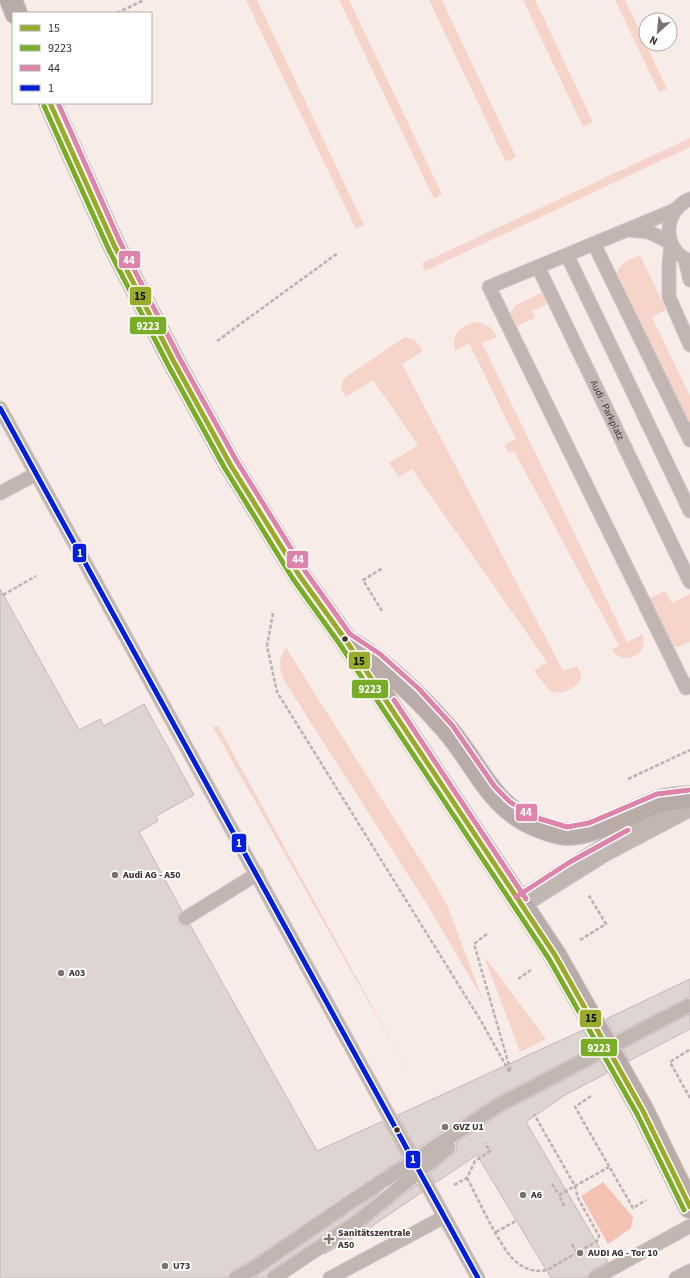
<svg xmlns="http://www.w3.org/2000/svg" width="690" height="1278" font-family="'Source Sans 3',sans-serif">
  <rect width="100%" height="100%" fill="#f7ece8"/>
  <path fill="#f7d4c9" d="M246 0H257L364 225 356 229Z
    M339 0H349L442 194 434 199Z
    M429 0H442L516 157 506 162Z
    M523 0H535L593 122 583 127Z
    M615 0H625L667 89 659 92Z
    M690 138V147L425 271 422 263Z
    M640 255 666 310 652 317 690 396V428L617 274C618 263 632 259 640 255Z
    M545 291 550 303 532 311 535 318 514 327 509 315 516 305Z
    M478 322 490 327 497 337 482 343 627 642 643 634 644 645C637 660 623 663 612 650L619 646 514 451 509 453 505 447 506 444 516 439 469 343 455 351C450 334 463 324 478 322Z
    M405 337 415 340 423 351 402 364 563 671 577 666 581 673 580 681C572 689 562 696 550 691L534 671 547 662 412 469 399 477 389 463 418 445 373 380 346 397C341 390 339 384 346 377Z
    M665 591 672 603 690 594V642L678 647 671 645 648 599Z
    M286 648 433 880 448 907 482 998 428 906 283 679C279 666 278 659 286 648Z
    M218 726 414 1082 213 727Z
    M484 956 546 1039 520 1052Z"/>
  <path fill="#f3c2b3" d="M603 1182 633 1217 631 1228 608 1244 581 1196Z"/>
  <path fill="#ded4d1" stroke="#c3b9b6" d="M0 589 79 730 100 719 104 726 144 704 194 795 156 816 158 821 139 832 182 911 179 915V922L183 925H190L317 1151 383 1121 403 1158 252 1260 232 1271 228 1278H0Z
    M690 979V997L615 1035 606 1019Z
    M690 1014V1029L629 1061 623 1049Z
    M583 1030 593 1047 495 1098 416 1149 398 1115Z
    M600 1061 607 1073 565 1095 526 1122 608 1262 591 1271 587 1278H551L477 1155 435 1183 430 1173 454 1153 457 1149 456 1143 503 1112Z
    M417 1184 422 1192 362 1233 324 1254 361 1229Z
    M384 1189 351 1217 270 1271 266 1278H253Z"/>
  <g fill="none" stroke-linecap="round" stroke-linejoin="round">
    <defs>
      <g id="service">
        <path d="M690 199C663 210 661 250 690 261"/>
        <path d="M675 210 489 287 686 688 690 686"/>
        <path d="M630 230 649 232 671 243"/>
        <path d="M671 243 669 264V297L690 345"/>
        <path d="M594 244 690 440"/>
        <path d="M567 255 690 511"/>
        <path d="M685 259 690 280"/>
        <path id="s1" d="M538 267 690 582"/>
        <path d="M0 408 478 1278"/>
        <path d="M0 493 36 474"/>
        <path d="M186 918 257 874"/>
        <path d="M236 1278 256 1267"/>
        <path d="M330 1278 444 1217"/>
        <path d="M595 1278 690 1226"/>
        <path d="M676 1278 690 1271"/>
      </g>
      <path id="tertiary" d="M520 903 601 852 690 805"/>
      <path id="secondary" d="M11 0 16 13
        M50 103 114 245 174 362 230 464 299 575 345 639 555 955 643 1111 690 1207
        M354 645C389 668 419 697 446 728 478 764 490 808 540 827 548 830 558 834 566 834 591 836 633 811 657 802 667 798 680 798 690 797"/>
    </defs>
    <use href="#service" stroke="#d0c7c4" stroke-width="15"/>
    <use href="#tertiary" stroke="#d0c7c4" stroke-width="24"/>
    <use href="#secondary" stroke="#d0c7c4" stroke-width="24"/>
    <path stroke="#bcb1ae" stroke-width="2.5" stroke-dasharray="4 2" stroke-linecap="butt" d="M117 13 144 0
      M217 341 338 253
      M3 595 36 576
      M382 611 363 580 383 568
      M273 613 267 646 277 692 481 1021 510 1073
      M628 779 690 750
      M487 934 474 944 511 1072
      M580 940 606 924 588 894
      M518 979 531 970
      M689 1050 670 1062 690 1098
      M591 1096 575 1107 633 1208 646 1200
      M467 1178C479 1200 497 1242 513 1259 522 1268 534 1273 547 1270L597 1241 599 1236 578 1198 575 1186 534 1114
      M552 1184 559 1195
      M454 1185 467 1178 475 1161 490 1151 485 1143
      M564 1206 559 1195 609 1167
      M496 1232 516 1221
      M572 1244 577 1253"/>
    <use href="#service" stroke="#c2b6b2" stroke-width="13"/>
    <use href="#tertiary" stroke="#c2b6b2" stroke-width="22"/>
    <use href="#secondary" stroke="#b9aba7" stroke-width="22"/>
    <defs>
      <path id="service-bridge" d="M256 1267 346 1205 499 1105 690 1005
        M274 1278 356 1223 449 1147"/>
    </defs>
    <use href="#service-bridge" stroke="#d0c7c4" stroke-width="15" stroke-linecap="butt"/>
    <use href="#service-bridge" stroke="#c2b6b2" stroke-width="13"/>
    <defs>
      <path id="bus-1" d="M50 103 114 245 174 362 230 464 299 575 345 639 555 955 643 1111 690 1207"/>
      <path id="bus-2" d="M44 106 108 248 168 365 224 467 293 579 339 643 549 959 637 1114 684 1210"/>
      <path id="bus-3" d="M58 103 120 242 180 359 236 460 305 571 350 634 380 654 419 689 452 725 495 787 510 802 534 817 567 827 589 823 657 794 689 790
        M394 700 526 899
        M516 897 570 862 628 830"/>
      <path id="bus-4" d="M0 408 478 1278"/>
    </defs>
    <use href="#bus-1" stroke="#fff" stroke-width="8"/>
    <use href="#bus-2" stroke="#fff" stroke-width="8"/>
    <use href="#bus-3" stroke="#fff" stroke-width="8"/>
    <use href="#bus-4" stroke="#fff" stroke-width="8"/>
    <use href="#bus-1" stroke="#9aab2c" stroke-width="5"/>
    <use href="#bus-2" stroke="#79ad27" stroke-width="5"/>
    <use href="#bus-3" stroke="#de83aa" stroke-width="5"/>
    <use href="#bus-4" stroke="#001fdc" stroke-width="5"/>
  </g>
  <g fill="#3b312e" stroke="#fff" stroke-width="1.5">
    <circle cx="345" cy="639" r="3.5"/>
    <circle cx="397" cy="1130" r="3.5"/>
  </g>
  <g fill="#7d726f" stroke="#fff" stroke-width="1.5">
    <circle cx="115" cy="875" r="4"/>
    <circle cx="61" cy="973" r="4"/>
    <circle cx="445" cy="1127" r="4"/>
    <circle cx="523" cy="1195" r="4"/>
    <path d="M327 1233h4v4h4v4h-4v4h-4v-4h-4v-4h4z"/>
    <circle cx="580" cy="1253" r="4"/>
    <circle cx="165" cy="1266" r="4"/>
  </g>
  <g text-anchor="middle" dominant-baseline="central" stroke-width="4" stroke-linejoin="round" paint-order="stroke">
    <g font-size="10" fill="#3b312e" stroke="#fff">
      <text stroke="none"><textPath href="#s1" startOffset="159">Audi - Parkplatz</textPath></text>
    </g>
    <g font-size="10" font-weight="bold" fill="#3b312e" stroke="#fff" text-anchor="start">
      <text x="123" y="875">Audi AG - A50</text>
      <text x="69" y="973">A03</text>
      <text x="453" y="1127">GVZ U1</text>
      <text x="531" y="1195">A6</text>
      <text x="338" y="1233">Sanitätszentrale<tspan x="338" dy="12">A50</tspan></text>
      <text x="588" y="1253">AUDI AG - Tor 10</text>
      <text x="173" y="1266">U73</text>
    </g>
  </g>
  <g stroke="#fff" stroke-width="1.5">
    <rect x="118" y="250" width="23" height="19" rx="4" fill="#de83aa"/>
    <rect x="129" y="286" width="23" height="20" rx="4" fill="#9aab2c"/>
    <rect x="129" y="316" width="38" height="19" rx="4" fill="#79ad27"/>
    <rect x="72" y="543" width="15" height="20" rx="4" fill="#001fdc"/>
    <rect x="286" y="550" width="23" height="19" rx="4" fill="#de83aa"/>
    <rect x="348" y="651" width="23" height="19" rx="4" fill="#9aab2c"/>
    <rect x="351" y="679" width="38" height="20" rx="4" fill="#79ad27"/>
    <rect x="515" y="803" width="23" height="19" rx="4" fill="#de83aa"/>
    <rect x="231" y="833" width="16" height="20" rx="4" fill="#001fdc"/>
    <rect x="579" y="1009" width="23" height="19" rx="4" fill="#9aab2c"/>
    <rect x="580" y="1038" width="38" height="19" rx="4" fill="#79ad27"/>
    <rect x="405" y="1150" width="16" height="19" rx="4" fill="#001fdc"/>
  </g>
  <g font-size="11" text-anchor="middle" font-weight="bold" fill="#fff">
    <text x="129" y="264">44</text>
    <text x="148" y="330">9223</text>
    <text x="80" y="557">1</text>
    <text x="298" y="563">44</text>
    <text x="370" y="693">9223</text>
    <text x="526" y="816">44</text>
    <text x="239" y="847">1</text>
    <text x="599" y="1052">9223</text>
    <text x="413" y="1163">1</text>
  </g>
  <g font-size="11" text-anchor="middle" font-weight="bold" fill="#111">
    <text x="140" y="300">15</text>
    <text x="359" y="665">15</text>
    <text x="591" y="1022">15</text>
  </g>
  <rect x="12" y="12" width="140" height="92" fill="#ffffff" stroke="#b1adab"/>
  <rect x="20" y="25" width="20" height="6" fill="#9aab2c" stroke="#b1adab"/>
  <text x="48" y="32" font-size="12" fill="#3b312e">15</text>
  <rect x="20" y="45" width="20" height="6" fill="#79ad27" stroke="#b1adab"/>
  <text x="48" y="52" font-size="12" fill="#3b312e">9223</text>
  <rect x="20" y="65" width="20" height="6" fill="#de83aa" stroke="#b1adab"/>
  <text x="48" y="72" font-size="12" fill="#3b312e">44</text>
  <rect x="20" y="85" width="20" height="6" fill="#001fdc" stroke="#b1adab"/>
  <text x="48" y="92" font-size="12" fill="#3b312e">1</text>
  <g transform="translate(658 32) rotate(207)"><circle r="19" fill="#ffffff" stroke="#b1adab"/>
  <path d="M0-3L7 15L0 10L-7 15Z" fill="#7d726f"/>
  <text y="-6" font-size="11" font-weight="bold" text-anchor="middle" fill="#3b312e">N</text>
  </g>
</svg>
